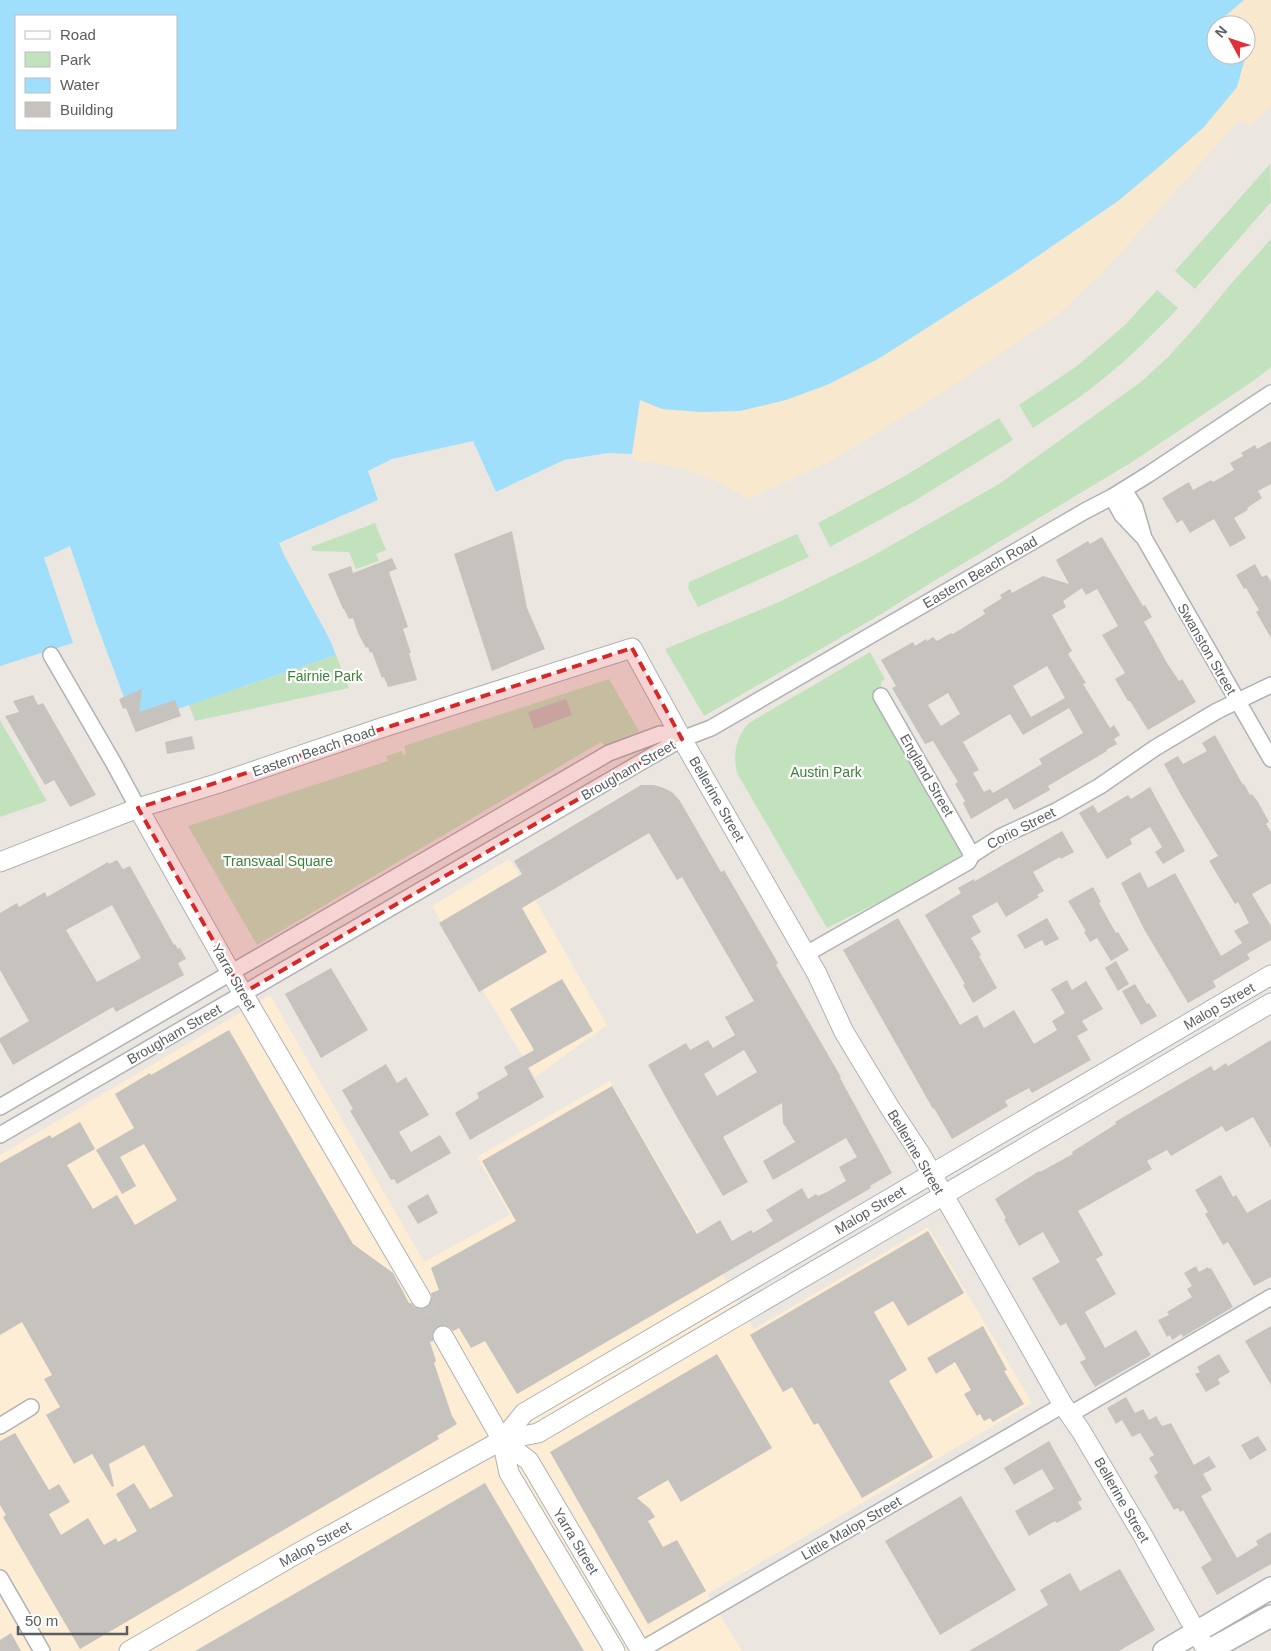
<svg xmlns="http://www.w3.org/2000/svg" width="1271" height="1651" font-family="Helvetica,sans-serif">
  <rect width="100%" height="100%" fill="#ebe7e0"/>
  <path fill="#fcedd4" d="M509 859 537 903 607 1025 535 1077 432 906Z
    M270 995 424 1262 510 1215 477 1157 610 1081 754 1329 928 1227 1032 1403 707 1594 742 1651H0V1155Z"/>
  <path fill="#c2e2bd" d="M1270 164 1271 202 1195 289 1175 271Z
    M1271 239V367L1256 379 1132 462 929 584 878 616 704 716 665 649 779 602 867 559 999 484 1141 382 1169 356 1198 324 1230 285Z
    M1157 290 1178 308C1148 340 1117 370 1081 396 1066 407 1049 417 1033 428L1019 405 1077 366 1125 325Z
    M999 418 1013 440 916 500 830 547 818 523 903 477Z
    M375 523 386 550 376 554 379 561 356 569 349 552 313 551 311 547Z
    M797 534 809 557 698 607 688 588 689 582Z
    M870 652 885 679 881 682V690L874 699 875 702 961 854V857L887 898 827 928 737 773C733 755 735 738 749 723Z
    M336 655 349 688 195 721 189 705Z
    M609 679 639 731 608 749 601 742 257 945 188 826 388 761 386 756 402 751 403 755 406 754 404 746Z
    M0 720 47 801 0 817Z"/>
  <path fill="#f8e8ce" d="M1244 0H1271V106L1251 125 1239 120 1104 271 1057 315 948 389 831 461 748 499C721 479 672 463 638 462L632 454 640 400 663 409 700 412 740 411 786 400 829 384 1013 273 1118 201 1237 87 1249 44 1246 25 1245 23 1224 17Z"/>
  <path fill="#a0dffb" fill-rule="evenodd" d="M0 0H1244L1224 17 1245 23V25H1216V55H1246L1237 87 1204 127 1160 166 1118 201 1013 273 878 359 829 384 786 400 740 411 700 412 662 409 640 400 632 454 608 453 564 460 496 492 473 441 392 459 368 471 378 500 279 543 284 555 329 638 336 655 134 724 97 625 70 546 44 558 73 643 0 666ZM16 16H176V129H16Z"/>
  <path fill="#c6c2bd" fill-rule="evenodd" d="M1271 441V484L1258 491 1262 498 1247 508 1248 510 1234 518 1246 538 1230 547 1214 519 1190 533 1182 520 1177 523 1162 498 1189 482 1193 490 1211 480 1213 482 1234 470 1230 463 1243 456 1241 453 1255 445 1257 449Z
    M512 531 527 608 545 649 492 671 454 554Z
    M1102 537 1143 606 1145 605 1152 617 1144 622 1151 634 1167 663 1179 681 1182 679 1196 702 1148 730 1130 701H1128L1115 679 1125 673 1102 635 1118 626 1097 589 1086 595 1082 588 1063 601 1066 607 1052 615 1072 651 1068 654 1086 683 1083 684 1110 728 1114 725 1120 735 1114 739 1117 744 1106 750 1107 751 1048 786 1050 790 1014 810 1007 798 971 819 963 803 965 801 955 784 958 782 933 741 925 744 892 688 896 686 881 660 913 642 915 646 926 639 927 641 933 637 937 641 951 633 953 634 985 614 983 610 1002 598 1000 595 1010 589 1012 593 1043 576 1069 584 1056 560 1088 541 1090 544ZM1047 666 1065 698 1031 717 1013 686ZM948 693 960 714 941 726 928 705ZM1069 708 1083 733 1039 759 1042 764 993 793 990 789 984 792 973 773 979 770 963 742 1010 714 1023 735Z
    M392 558 397 569 389 572 408 627 403 629 411 653H409L417 680 388 687 384 677 382 678 372 652 370 653 368 647 366 648 358 633 353 618 349 619 344 609H343L328 574 351 566 353 573Z
    M1255 564 1262 577 1267 575 1271 582V638L1256 612 1259 610 1246 588 1244 589 1236 575Z
    M142 689 139 712 175 700 181 716 136 732V733L126 708 123 709 119 699Z
    M33 695 38 705 43 703 96 795 70 807 54 780 45 785 5 716 19 712 13 701Z
    M566 699 572 715 534 729 528 712Z
    M1215 735 1243 785 1244 784 1250 795 1252 794 1258 802 1269 822 1266 824 1271 832V883L1252 894 1271 926V940L1247 954 1250 959 1213 981 1216 987 1188 1003 1144 929 1121 883 1140 872 1148 888 1175 873 1221 956 1242 943 1234 931 1249 923 1238 902 1235 904 1209 861 1218 856 1181 795 1164 764 1178 756 1183 764 1207 751 1202 743Z
    M192 736 195 749 167 754 165 742Z
    M641 785H654L664 788 673 793 680 801 721 872 724 870 778 963 776 965 841 1077 840 1078 892 1173 870 1186 871 1188 517 1394 485 1341 471 1348 459 1328 453 1331 448 1326 443 1325 437 1327 433 1331V1341L430 1342 436 1361 434 1363 452 1416 457 1424 437 1436 439 1439 80 1649 3 1517 6 1515 0 1505V1441L15 1433 49 1490 59 1484 70 1502 49 1514 61 1535 88 1518 104 1545 116 1538 118 1542 137 1531 116 1494 134 1483 150 1509 173 1496 144 1445 109 1464 114 1486 112 1487 92 1454 74 1464 46 1415 60 1407 44 1379 52 1375 22 1322 0 1335V1163L50 1135 52 1138 80 1122 95 1149 67 1165 93 1209 117 1195 135 1225 177 1200 144 1144 120 1157 136 1186 122 1194 96 1150 134 1128 115 1094 150 1073 151 1075 229 1030 353 1244 393 1273 409 1303H411L415 1307 421 1309 426 1308 430 1304 432 1298 431 1293 439 1290 431 1268 516 1221 482 1161 612 1086 697 1234 720 1220 732 1241 751 1230 753 1233 773 1221 766 1210 802 1188 808 1199 816 1194 818 1196 827 1192 846 1181 839 1167 857 1157 846 1138 773 1180 763 1161 795 1142 783 1123 782 1103 723 1137 748 1182 723 1196 678 1119 648 1065 686 1043 690 1050 708 1040 713 1048 735 1035 725 1017 754 1001 682 877 677 880 649 833 522 908 547 952 479 992 439 923 522 874 514 861ZM744 1050 757 1072 717 1096 704 1074Z
    M1150 787 1185 851 1163 864 1155 852 1162 847 1150 827 1130 839 1132 844 1107 859 1079 813 1093 805 1098 813 1128 795 1131 799Z
    M1062 831 1074 852 1061 859 1060 857 1033 872 1044 891 1037 895 1039 897 1006 917 997 902 972 916 981 932 971 938 981 955 979 956 997 988 973 1003 963 985 965 984 925 915 961 893 958 888 974 879 975 881Z
    M117 860 123 869 130 866 174 945 175 944 178 949 180 948 186 959 178 963 184 975 116 1012 113 1007 13 1065 0 1042V1038L29 1021 0 970V913L17 903 19 907 45 892 47 897 108 862 109 864ZM112 905 141 958 97 982 66 930Z
    M1093 887 1101 902 1099 903 1116 933 1118 932 1129 950 1111 961 1097 938 1090 942 1084 932 1086 931 1068 901Z
    M898 918 960 1025 977 1015 984 1028 1014 1010 1034 1044 1057 1030 1052 1021 1065 1013 1051 989 1067 980 1072 990 1086 981 1103 1009 1082 1021 1088 1030 1077 1036 1091 1060 1032 1093 1029 1088 1005 1101 1008 1106 952 1139 934 1108 933 1109 843 950Z
    M1047 918 1059 939 1045 946 1042 940 1025 949 1017 935Z
    M1116 961 1129 984 1118 991 1105 968Z
    M331 968 368 1030 321 1058 285 994Z
    M562 979 593 1031 528 1068 544 1097 470 1140 455 1113 479 1098 477 1093 508 1075 504 1067 534 1050 510 1009Z
    M1135 984 1147 1004 1149 1003 1157 1016 1141 1025 1122 991Z
    M1271 1040V1148L1253 1117 1226 1132 1222 1126 1171 1156 1167 1150 1147 1161 1152 1169 1078 1211 1103 1255 1096 1259 1116 1294 1085 1312 1105 1348 1136 1330 1151 1355 1095 1387 1080 1362 1086 1359 1066 1323 1060 1326 1032 1278 1060 1262 1043 1232 1019 1246 1004 1219 1006 1218 995 1199 1039 1171 1040 1172 1073 1154 1072 1152 1116 1124 1115 1122 1211 1066 1214 1071 1226 1063 1228 1066Z
    M386 1064 397 1083 406 1077 429 1115 399 1132 411 1152 440 1135 451 1153 397 1184 394 1179 391 1180 350 1111 353 1109 342 1090Z
    M1221 1175 1233 1197 1236 1195 1247 1213 1271 1199V1277L1254 1286 1228 1242 1223 1245 1205 1214 1208 1212 1195 1190Z
    M428 1194 438 1213 418 1224 407 1206Z
    M928 1231 964 1293 908 1326 893 1301 874 1312 907 1370 889 1381 933 1457 862 1498 818 1423 814 1425 792 1387 783 1392 750 1335Z
    M1196 1266 1199 1272 1208 1267 1209 1269 1211 1268 1233 1307 1183 1337 1181 1334 1172 1340 1170 1335 1167 1337 1158 1320 1169 1315 1167 1312 1192 1297 1187 1289 1192 1286 1184 1273Z
    M983 1326 1007 1370 1004 1371 1024 1404 993 1422 990 1418 984 1421 980 1414 977 1416 964 1394 971 1390 955 1362 936 1374 927 1358Z
    M1271 1326V1385L1245 1341Z
    M717 1354 772 1448 681 1502 668 1480 637 1498 650 1509 655 1517 648 1521 663 1547 677 1540 706 1591 648 1624 550 1452Z
    M1219 1354 1230 1372 1218 1379 1220 1384 1206 1392 1195 1374 1200 1372 1197 1367Z
    M1126 1397 1135 1413 1143 1409 1149 1420 1156 1416 1162 1426 1171 1423 1194 1465 1209 1456 1216 1467 1203 1474 1212 1490 1201 1496 1237 1558 1258 1545 1256 1541 1271 1532V1564L1217 1595 1201 1567 1212 1560 1183 1510 1180 1512 1178 1508 1174 1510 1154 1476 1158 1473 1149 1458 1154 1455 1140 1433 1132 1437 1122 1420 1116 1424 1107 1408Z
    M1258 1436 1267 1450 1250 1460 1241 1445Z
    M1049 1441 1082 1500 1078 1502 1082 1509 1057 1523 1055 1521 1029 1536 1015 1511 1054 1489 1042 1469 1014 1485 1004 1468Z
    M485 1483 584 1651H195L289 1597Z
    M961 1496 1016 1590 940 1635 885 1541Z
    M1120 1569 1155 1630 1119 1651H969L1048 1605 1040 1590 1070 1573 1080 1591Z
    M11 1633 21 1651H0V1640Z"/>
  <g fill="none" stroke-linecap="round" stroke-linejoin="round">
    <path stroke="#c6c4c0" stroke-width="19" stroke-dasharray="19 9" stroke-linecap="butt" d="M421 1298 443 1336"/>
    <defs>
      <path id="minor" d="M1124 490 1135 507 1144 538 1271 759
        M1112 497 1122 515 1142 536
        M51 655 113 762 138 808
        M881 696 972 855
        M806 954 968 862 972 855 1000 837 1056 811 1100 786 1155 748 1217 711 1271 685
        M0 1107 609 753 660 734H670L682 739
        M0 1135 648 758 682 739 711 728 1085 511 1112 497 1149 474 1271 393
        M1069 1415 1271 1297
        M0 1426 31 1407
        M0 1578 42 1651
        M639 1651 1063 1405"/>
      <path id="tertiary" d="M138 808 231 973 421 1298
        M0 862 138 808 216 784 381 728 632 648 682 739 817 974 844 1032 890 1108 921 1155 1063 1405 1081 1431 1142 1534 1203 1644
        M443 1336 502 1440 509 1473 615 1651
        M502 1440 524 1413 1271 975
        M502 1440 529 1461 641 1651
        M129 1651 298 1553 502 1440 538 1433 1271 1003"/>
      <path id="secondary" d="M1164 1651 1271 1588
        M1208 1651 1271 1616"/>
    </defs>
    <use href="#minor" stroke="#aeb2b5" stroke-width="18"/>
    <use href="#tertiary" stroke="#aeb2b5" stroke-width="21"/>
    <use href="#secondary" stroke="#adb1b5" stroke-width="24"/>
    <use href="#minor" stroke="#fff" stroke-width="15"/>
    <use href="#tertiary" stroke="#fff" stroke-width="19"/>
    <use href="#secondary" stroke="#fff" stroke-width="21"/>
  </g>
  <path fill="#d62828" fill-opacity="0.2" stroke="#d62828" stroke-width="4" stroke-dasharray="10 6" stroke-linejoin="round" d="M632 648 682 739 243 993 138 808Z"/>
  <g text-anchor="middle" dominant-baseline="central" stroke-width="4.5" stroke-linejoin="round" paint-order="stroke">
    <g font-size="14" fill="#595d60" stroke="#fff">
      <text transform="translate(980 572) rotate(-30)">Eastern Beach Road</text>
      <text transform="translate(1207 649) rotate(60)">Swanston Street</text>
      <text transform="translate(314 751) rotate(-19)">Eastern Beach Road</text>
      <text transform="translate(628 770) rotate(-30)">Brougham Street</text>
      <text transform="translate(927 775) rotate(60)">England Street</text>
      <text transform="translate(717 799) rotate(60)">Bellerine Street</text>
      <text transform="translate(1021 828) rotate(-27)">Corio Street</text>
      <text transform="translate(234 977) rotate(60)">Yarra Street</text>
      <text transform="translate(1219 1006) rotate(-30)">Malop Street</text>
      <text transform="translate(174 1034) rotate(-30)">Brougham Street</text>
      <text transform="translate(916 1152) rotate(59)">Bellerine Street</text>
      <text transform="translate(870 1210) rotate(-31)">Malop Street</text>
      <text transform="translate(1122 1500) rotate(60)">Bellerine Street</text>
      <text transform="translate(851 1528) rotate(-30)">Little Malop Street</text>
      <text transform="translate(576 1541) rotate(59)">Yarra Street</text>
      <text transform="translate(315 1544) rotate(-29)">Malop Street</text>
    </g>
    <g font-size="14" fill="#3e8137" stroke="#fff">
      <text x="325" y="676">Fairnie Park</text>
      <text x="826" y="772">Austin Park</text>
      <text x="278" y="861">Transvaal Square</text>
    </g>
  </g>
  <rect x="15" y="15" width="162" height="115" fill="#ffffff" stroke="#bdbebf"/>
  <rect x="25" y="31" width="25" height="8" fill="#ffffff" stroke="#bdbebf"/>
  <text x="60" y="40" font-size="15" fill="#595d60">Road</text>
  <rect x="25" y="52" width="25" height="15" fill="#c2e2bd" stroke="#bdbebf"/>
  <text x="60" y="65" font-size="15" fill="#595d60">Park</text>
  <rect x="25" y="78" width="25" height="15" fill="#a0dffb" stroke="#bdbebf"/>
  <text x="60" y="90" font-size="15" fill="#595d60">Water</text>
  <rect x="25" y="102" width="25" height="15" fill="#c6c2bd" stroke="#bdbebf"/>
  <text x="60" y="115" font-size="15" fill="#595d60">Building</text>
  <g transform="translate(1231 40) rotate(310)"><circle r="24" fill="#ffffff" stroke="#bdbebf"/>
  <path d="M0-4L9 19L0 12L-9 19Z" fill="#e1303a"/>
  <text y="-8" font-size="14" font-weight="bold" text-anchor="middle" fill="#595d60">N</text>
  </g>
  <path d="M18 1626v8h109v-8" fill="none" stroke="#595d60" stroke-width="2.5"/>
  <text x="25" y="1626" font-size="15" fill="#595d60" stroke="#ffffff" stroke-width="4" paint-order="stroke">50 m</text>
</svg>
